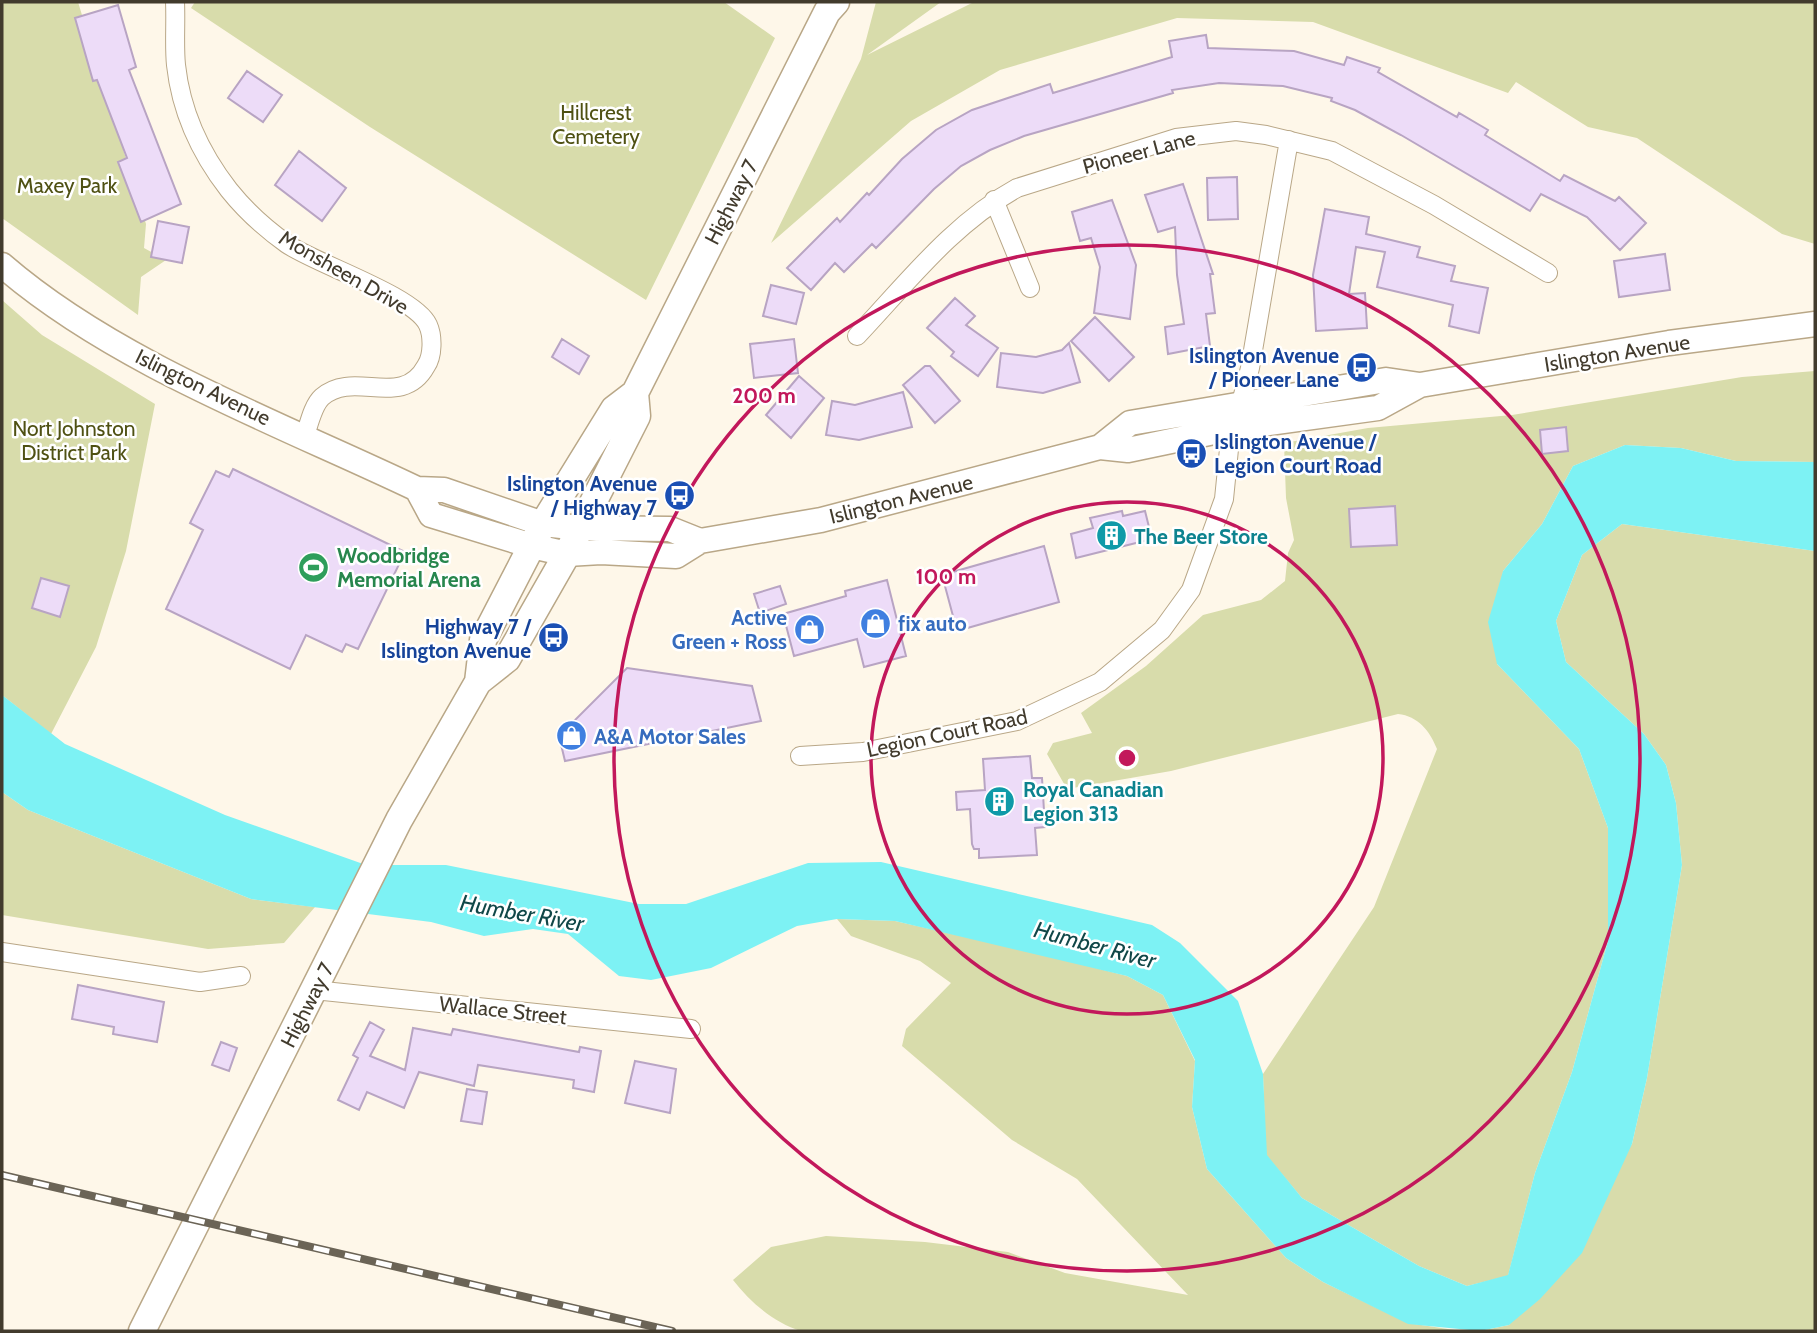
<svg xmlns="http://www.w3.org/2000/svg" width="1817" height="1333" font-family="Cabin,sans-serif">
  <rect width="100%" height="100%" fill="#fef7e9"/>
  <path fill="#d8dcab" d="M2 2H78L146 224 144 248 166 260 141 277 138 315 2 218Z
    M195 2H724L775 38 646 300 370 127 191 8Z
    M876 2H941L867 55 974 2H1815V244L1782 234 1637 138 1588 127 1516 82 1508 93 1313 22 1177 18 1000 70 911 121 771 243 861 59Z
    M2 300 42 335 155 404 126 551 96 647 51 734 2 695Z
    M1815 371V462L1736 461 1681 448 1625 445 1573 466 1542 524 1503 571 1497 664 1579 749 1608 828V941L1572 1072 1535 1173 1508 1276 1467 1286 1419 1266 1302 1198 1266 1155 1263 1074 1374 907 1437 749C1430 731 1418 716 1398 714L1171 771 1067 789 1047 754 1053 743 1092 733 1081 713 1146 666 1203 615 1261 600 1285 581 1288 553 1294 540 1286 498 1284 443 1368 428 1512 415 1742 377Z
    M1622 524 1815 551V1331H1480L1509 1325 1632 1144 1647 1078 1682 865 1676 803 1666 765 1644 734 1566 662 1556 621 1582 555Z
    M2 792 28 810 251 899 315 907 284 943 208 949 2 915Z
    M837 919 895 921 1057 958 1127 976 1163 995 1195 1061 1192 1107 1207 1169 1286 1258 1323 1282 1408 1323 1461 1331H801C774 1323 750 1302 733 1280L771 1247 826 1236 925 1242 1008 1252 1065 1273 1188 1295 1077 1179 1012 1140 902 1046 906 1029 951 983 920 961 851 936Z"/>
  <path fill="#7df2f4" d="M1625 445 1681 448 1736 461 1815 462V551L1622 524 1582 555 1556 621 1566 662 1644 734 1666 765 1676 803 1682 865 1647 1078 1632 1144 1582 1253 1540 1299 1509 1325 1480 1331 1408 1324 1323 1282 1286 1258 1207 1169 1192 1107 1195 1060 1163 995 1127 976 895 921 837 919 797 926 711 968 651 980 619 976 568 934 533 929 484 936 431 922 251 899 28 810 2 792V695L65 744 225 815 366 865H446L639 904H686L808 863 881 862 1152 925 1180 943 1238 1001 1263 1074 1267 1155 1302 1198 1419 1266 1467 1286 1508 1275 1535 1173 1572 1072 1608 941V828L1579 749 1497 664 1488 622 1503 571 1542 524 1573 466Z"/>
  <path fill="#eddcf8" stroke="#b8a4c3" stroke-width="2" d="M118 5 136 67 129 70 181 204 141 222 118 162 127 158 97 80 93 81 75 18Z
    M1206 35 1208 48 1294 51 1344 65 1347 57 1380 68 1378 72 1457 117 1459 113 1488 130 1485 135 1560 181 1564 175 1615 201 1619 197 1646 223 1620 250 1587 217 1541 194 1530 211 1401 135 1355 110 1331 101 1332 98 1283 86 1219 83 1172 90 1173 93 1024 136 990 150 961 166 934 189 876 248 872 244 844 272 835 263 811 290 787 268 837 218 840 222 867 193 869 195 902 159 936 130 972 110 1050 84 1053 93 1172 57 1169 41Z
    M247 71 282 95 263 122 228 98Z
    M299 151 346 188 322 221 275 185Z
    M1237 177 1238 219 1208 220 1207 178Z
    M1183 184 1213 274H1210L1215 313 1206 314 1210 346 1168 354 1165 327 1184 324 1177 275 1175 227 1158 232 1145 195Z
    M1112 200 1136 265 1130 319 1094 313 1100 267 1091 238 1080 241 1072 212Z
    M1325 209 1369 217 1366 234 1420 247 1417 257 1455 266 1451 281 1488 288 1479 333 1449 326 1453 305 1377 287 1385 252 1356 247 1349 294 1365 293 1367 328 1316 331 1313 275Z
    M158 221 189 227 182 263 151 257Z
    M1665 254 1670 290 1619 297 1614 261Z
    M771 285 804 293 796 324 763 316Z
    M955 298 975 316 966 325 998 348 978 376 951 356 954 352 927 328Z
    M1095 317 1134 357 1109 381 1071 341Z
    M562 339 589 356 579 374 552 357Z
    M794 339 798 373 754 378 750 344Z
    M1069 343 1080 382 1043 393 997 387 1001 353 1036 357 1062 350Z
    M925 366H930L960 401 935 423 903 385Z
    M799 376 824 398 791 438 766 415Z
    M903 392 912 427 859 440 826 435 832 401 855 405Z
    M1566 427 1568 451 1542 454 1540 430Z
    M233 469 405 552 358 649 346 644 342 652 306 635 290 669 166 609 203 530 190 523 216 471 229 477Z
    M1395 506 1397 545 1351 547 1349 509Z
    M1122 511 1123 516 1145 511 1152 539 1076 558 1071 534 1093 528 1090 518Z
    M1044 546 1059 602 957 631 942 575Z
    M41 578 69 586 60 617 32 608Z
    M887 580 906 656 864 667 857 639 794 656 783 614 846 596 845 591Z
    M780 586 786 604 760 613 754 594Z
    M627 668 752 686 761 721 565 761 559 736Z
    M1030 756 1032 778H1042L1045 827 1035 828 1037 855 979 858V849H974L972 844 970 809 957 810 956 792 985 790 983 759Z
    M78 985 164 1002 157 1042 113 1034 114 1027 72 1019Z
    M370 1022 384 1030 370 1056 405 1070 413 1028 451 1035 453 1029 579 1052 580 1047 601 1051 594 1092 573 1088 574 1080 478 1065 474 1086 419 1072 404 1108 367 1092 359 1110 338 1100 358 1058 353 1055Z
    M221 1042 237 1048 229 1071 212 1065Z
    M635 1061 676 1069 670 1113 625 1103Z
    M467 1089 487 1092 482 1124 461 1121Z"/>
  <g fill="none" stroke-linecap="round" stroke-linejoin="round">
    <defs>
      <path id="minor" d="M175 2C176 23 174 45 176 65 181 111 201 154 229 190 245 210 266 229 287 244 316 264 415 296 428 325 433 336 433 356 426 366 402 410 354 369 322 397 313 405 309 424 305 436
        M994 200 1030 288
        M857 336C907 283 953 223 1017 188L1176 138 1236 131 1266 135 1332 151 1434 205 1548 273
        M800 756 863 752 1017 721 1100 682 1162 630 1191 590 1224 499 1229 449 1250 368 1289 140
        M2 952 200 982 241 976
        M314 990 691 1029"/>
      <path id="secondary" d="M2 265C115 363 281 424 417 489L444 490 543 524 580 528 670 529 700 541
        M1100 447 1130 423 1386 380 1420 385
        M417 489 431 515 532 546 567 554 601 552 676 556 700 541 821 520 1100 447 1128 450 1233 428 1378 408 1420 385 1669 343 1815 324"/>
      <path id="primary" d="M478 682 483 640 543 524 614 409 635 393 827 12 836 2
        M142 1331 399 820 478 682 507 659 567 554 637 416 635 393"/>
    </defs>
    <use href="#minor" stroke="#b9a787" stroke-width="20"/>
    <use href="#secondary" stroke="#b9a787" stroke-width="27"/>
    <use href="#primary" stroke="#b9a787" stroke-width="29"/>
    <use href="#minor" stroke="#fff" stroke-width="18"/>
    <use href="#secondary" stroke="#fff" stroke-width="24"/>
    <use href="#primary" stroke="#fff" stroke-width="26"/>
    <defs>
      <path id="rail" d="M2 1175 672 1331"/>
    </defs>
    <use href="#rail" stroke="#6b6456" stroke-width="8"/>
    <use href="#rail" stroke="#fff" stroke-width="5" stroke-dasharray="16" stroke-linecap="butt"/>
  </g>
  <g fill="none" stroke="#c2185b" stroke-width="3.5">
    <circle cx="1127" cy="758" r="256"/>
    <circle cx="1127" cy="758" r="513"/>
  </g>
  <defs>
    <symbol id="bus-disc" viewBox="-11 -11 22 22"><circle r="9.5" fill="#1a4fb4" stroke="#fff"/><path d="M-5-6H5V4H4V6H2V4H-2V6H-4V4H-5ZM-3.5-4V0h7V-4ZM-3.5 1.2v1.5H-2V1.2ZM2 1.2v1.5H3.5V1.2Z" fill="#fff"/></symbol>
    <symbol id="building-disc" viewBox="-11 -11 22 22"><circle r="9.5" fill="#0f9aa8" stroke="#fff"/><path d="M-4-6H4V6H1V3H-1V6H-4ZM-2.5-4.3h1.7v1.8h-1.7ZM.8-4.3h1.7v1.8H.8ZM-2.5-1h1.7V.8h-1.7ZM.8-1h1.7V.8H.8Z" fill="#fff"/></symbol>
    <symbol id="stadium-disc" viewBox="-11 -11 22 22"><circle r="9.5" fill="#2e9e5b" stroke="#fff"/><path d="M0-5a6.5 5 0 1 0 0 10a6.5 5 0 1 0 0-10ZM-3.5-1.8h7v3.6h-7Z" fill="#fff"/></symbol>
    <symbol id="shop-disc" viewBox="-11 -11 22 22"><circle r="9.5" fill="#3f7fe0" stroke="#fff"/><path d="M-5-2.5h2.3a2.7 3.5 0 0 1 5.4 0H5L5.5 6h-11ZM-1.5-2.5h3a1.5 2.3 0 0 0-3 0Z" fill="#fff"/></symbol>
  </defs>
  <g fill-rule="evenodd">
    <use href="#bus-disc" x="1344" y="350" width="35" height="35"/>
    <use href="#bus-disc" x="1174" y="436" width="35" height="35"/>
    <use href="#bus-disc" x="662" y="478" width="35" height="35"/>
    <use href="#building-disc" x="1094" y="518" width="35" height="35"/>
    <use href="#stadium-disc" x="296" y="550" width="35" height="35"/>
    <use href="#shop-disc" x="858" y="606" width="35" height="35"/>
    <use href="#shop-disc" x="792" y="612" width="35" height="35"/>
    <use href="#bus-disc" x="536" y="620" width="35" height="35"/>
    <use href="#shop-disc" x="554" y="718" width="35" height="35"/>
    <use href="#building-disc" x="982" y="784" width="35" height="35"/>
  </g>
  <g text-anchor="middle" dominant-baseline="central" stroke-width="5" stroke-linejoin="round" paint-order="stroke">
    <g font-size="21" fill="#4f5113" stroke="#fff">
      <text x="596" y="112">Hillcrest<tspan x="596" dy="24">Cemetery</tspan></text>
      <text x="67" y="185">Maxey Park</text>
      <text x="74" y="428">Nort Johnston<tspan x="74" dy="24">District Park</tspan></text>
    </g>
    <g font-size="21" fill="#423b2d" stroke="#fff">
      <text transform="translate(1139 152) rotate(-15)">Pioneer Lane</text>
      <text transform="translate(731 202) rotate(-63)">Highway 7</text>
      <text transform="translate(344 272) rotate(30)">Monsheen Drive</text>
      <text transform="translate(1617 353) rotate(-9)">Islington Avenue</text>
      <text transform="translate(203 387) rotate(26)">Islington Avenue</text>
      <text transform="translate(901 499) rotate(-14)">Islington Avenue</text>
      <text transform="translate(947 733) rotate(-12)">Legion Court Road</text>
      <text transform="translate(307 1005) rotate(-63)">Highway 7</text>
      <text transform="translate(503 1010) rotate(6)">Wallace Street</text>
    </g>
    <g font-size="21" font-weight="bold" fill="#164399" stroke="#fff" text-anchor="end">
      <text x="1339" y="355">Islington Avenue<tspan x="1339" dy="24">/ Pioneer Lane</tspan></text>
      <text x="1214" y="441" text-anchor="start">Islington Avenue /<tspan x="1214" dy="24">Legion Court Road</tspan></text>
      <text x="657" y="483">Islington Avenue<tspan x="657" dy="24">/ Highway 7</tspan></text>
      <text x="531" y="626">Highway 7 /<tspan x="531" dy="24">Islington Avenue</tspan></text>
    </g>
    <g font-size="21" font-weight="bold" fill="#0d838f" stroke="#fff" text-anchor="start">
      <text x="1134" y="536">The Beer Store</text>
      <text x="1023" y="789">Royal Canadian<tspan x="1023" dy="24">Legion 313</tspan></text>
    </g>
    <g font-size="21" font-weight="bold" fill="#27864d" stroke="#fff" text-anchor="start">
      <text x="337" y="555">Woodbridge<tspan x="337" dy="24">Memorial Arena</tspan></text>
    </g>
    <g font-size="21" font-weight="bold" fill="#366cbe" stroke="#fff" text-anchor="start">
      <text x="787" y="617" text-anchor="end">Active<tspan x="787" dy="24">Green + Ross</tspan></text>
      <text x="898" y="623">fix auto</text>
      <text x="594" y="736">A&amp;A Motor Sales</text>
    </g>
    <g font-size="23" font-style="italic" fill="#104748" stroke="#fff">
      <text transform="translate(522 913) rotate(10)">Humber River</text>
      <text transform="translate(1095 945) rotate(15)">Humber River</text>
    </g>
  </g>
  <circle cx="1127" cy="758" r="10" fill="#c2185b" stroke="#fff" stroke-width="3.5"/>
  <g font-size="21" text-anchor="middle" font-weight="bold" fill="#c2185b" stroke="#fff" stroke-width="5" stroke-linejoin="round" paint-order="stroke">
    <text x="764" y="403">200 m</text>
    <text x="946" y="584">100 m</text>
  </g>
  <rect width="1817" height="1333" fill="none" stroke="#423b2d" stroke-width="7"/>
</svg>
